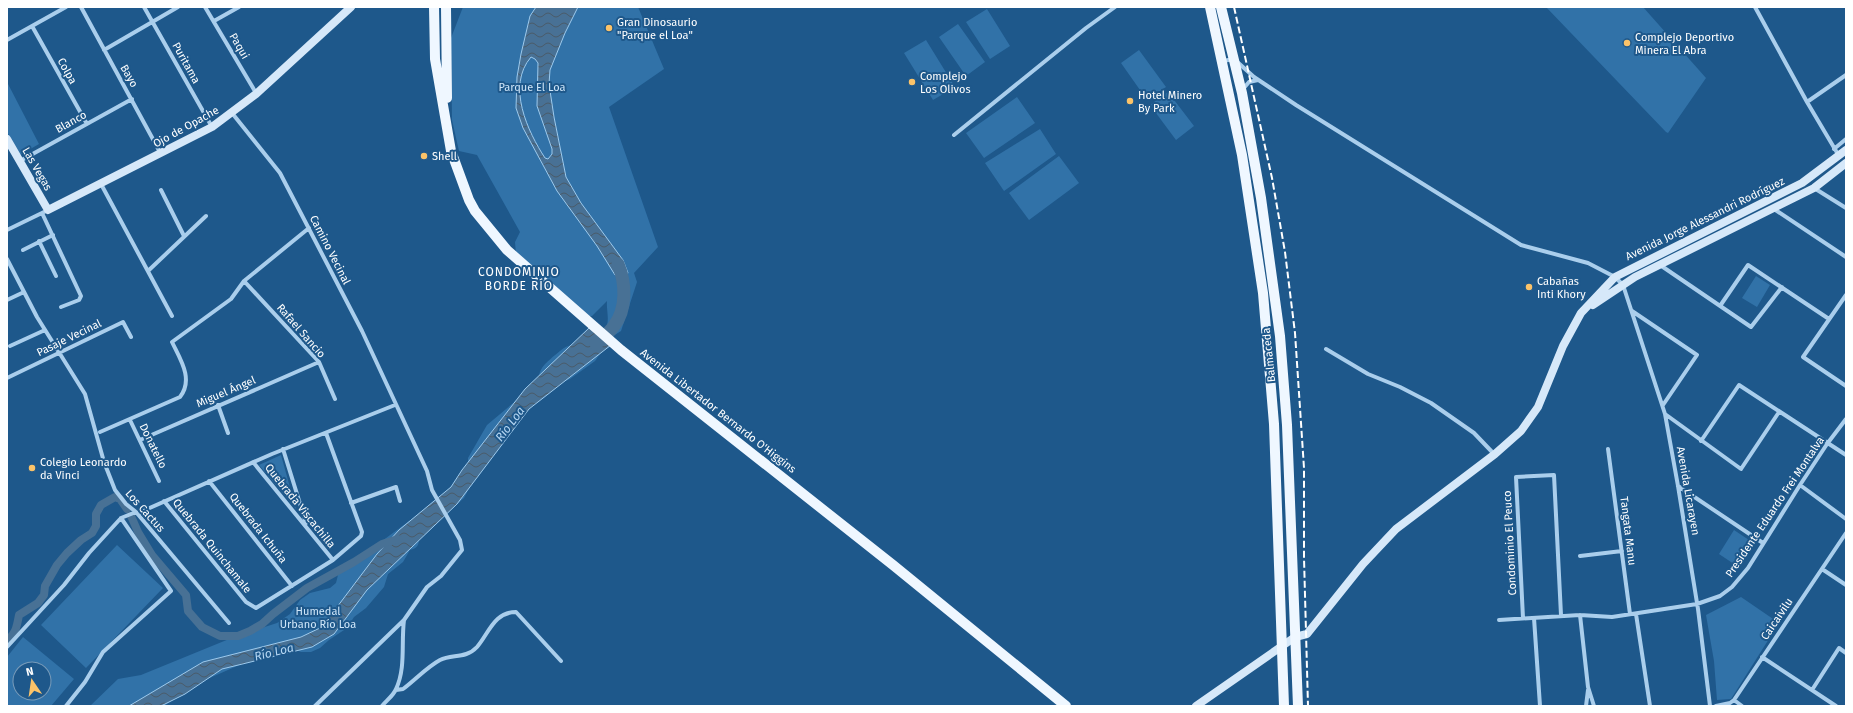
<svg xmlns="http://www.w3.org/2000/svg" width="1853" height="713" font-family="'Fira Sans',sans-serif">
  <defs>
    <pattern id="water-waves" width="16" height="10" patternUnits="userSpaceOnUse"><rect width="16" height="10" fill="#487195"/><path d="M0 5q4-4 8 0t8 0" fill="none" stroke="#4a5b69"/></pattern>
  </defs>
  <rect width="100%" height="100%" fill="#1e588b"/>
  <path fill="#3172a8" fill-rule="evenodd" d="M463 7H638L664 69 609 107 658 247 634 273 637 282 621 331 613 336 595 361 570 379 540 392 497 446 482 471 473 481 464 498 419 538C419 546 417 548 410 550L403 562 388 574 384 587 366 608 354 617 347 628 329 640 320 648 311 652H301L294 649 253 659 196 684 164 706H90L118 679 141 675 234 637 277 623 290 614 300 600 310 593 330 588 336 583 338 575 351 564 405 524 443 498 468 466V458L487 425 525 393 527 387C542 385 536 377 542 368 545 363 555 355 560 351 578 336 587 353 604 331 611 322 606 311 607 301L592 316H587L516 254 515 242 520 232 477 155 459 151 452 120 451 38Z
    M1546 7H1643L1706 78 1668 133 1666 132Z
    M987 9 1010 46 990 59 966 22Z
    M958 24 985 62 966 76 939 37Z
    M926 40 955 87 933 100 904 53Z
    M1139 50 1166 87 1147 100 1121 63Z
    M7 82 39 144 20 155 7 132Z
    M1168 92 1194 126 1176 140 1150 105Z
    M1017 97 1035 123 984 158 966 133Z
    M1040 129 1056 154 1004 191 985 163Z
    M1059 156 1079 183 1029 220 1009 193Z
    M1756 276 1770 285 1757 307 1742 298Z
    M281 455 296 509 259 465Z
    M1734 530 1749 540 1734 564 1719 554Z
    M117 545 163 588 86 668 41 625Z
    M1741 597 1779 623 1731 699 1717 700 1714 661 1706 615Z
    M23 637 74 679 51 706H7V657ZM20 669H44V693H20Z"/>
  <path fill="url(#water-waves)" stroke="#9dcaed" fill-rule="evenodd" d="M536 7H578L565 33 550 70 549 84 554 117 566 177 581 203 623 260 628 273 623 279 618 278 615 275 597 246 557 191 523 128 516 108 517 77 521 54 530 16ZM531 57 535 59 538 63 537 106 552 149V154L548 159 545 158C528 132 506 86 531 57Z
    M589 328 611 345 529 409 457 504 367 590 334 634 312 647 222 669 185 694 161 706H129L203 662 301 637 322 627 377 554 399 530 451 487 462 470 525 389Z"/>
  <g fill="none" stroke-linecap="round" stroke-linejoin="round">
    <path stroke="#487195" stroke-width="8" d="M131 516 138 532 152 555 186 595 188 611 202 627 220 636H238L250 631 262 624 273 614 307 588 354 562 382 544 398 539
      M7 640C16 635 17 625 19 615L38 603 44 595 45 586 57 565 67 553 81 540 92 533 96 526V514L101 505 115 497 120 499 127 509"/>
    <path stroke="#487195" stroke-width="13" d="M596 344C602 338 609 333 614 326 627 309 626 283 618 264"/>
    <path stroke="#aaceec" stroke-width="4" d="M81 7 161 154
      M144 7 212 127
      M205 7 256 93
      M1755 7 1807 102 1839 156
      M214 21 239 7
      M32 26 87 124
      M7 40 66 7
      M104 50 178 7
      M1223 61 1234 59 1254 77 1296 105 1521 245 1588 263 1615 277 1623 285 1665 414 1678 486 1698 609 1710 706
      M1243 89 1249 82 1258 80
      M1807 102 1846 75
      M232 113 280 173 362 331 427 471 432 490 460 540 462 550 441 576 427 587 404 620 315 706
      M954 135 1086 28 1115 7
      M1834 149 1846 139
      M20 161 132 99
      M101 184 172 316
      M1814 188 1846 208
      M161 190 184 236
      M1774 209 1846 257
      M42 213 81 296 79 300 61 307
      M7 230 44 212
      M39 241 56 276
      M23 250 53 235
      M7 259 37 317 85 394 104 462 115 490 126 504 136 512 229 623
      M1660 265 1751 327 1782 287
      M148 271 206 216
      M244 281 319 362 335 399
      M1846 295 1803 357 1846 386
      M7 300 24 292
      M1720 306 1748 265 1829 319
      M1632 311 1697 355 1663 405
      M10 346 45 330
      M1326 349 1368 374 1400 387 1431 403 1474 433 1494 454
      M7 378 123 322 131 337
      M218 405 228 433
      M1665 414 1741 469 1779 412
      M130 420 159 481
      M100 432 180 397C194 379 180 359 172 342L231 299 244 281 309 228
      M140 440 319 362
      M1701 441 1739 385 1846 455
      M283 449 306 523
      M1608 449 1630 614
      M253 462 333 560
      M209 481 292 586
      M1800 485 1846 519
      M1678 486 1763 543
      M164 501 246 602 256 608 333 560 361 536 362 532 326 433
      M351 503 396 487 400 501
      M145 510 272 454 395 405
      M1580 556 1622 551
      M1822 569 1846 585
      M1636 614 1650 706
      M1580 615 1588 687 1594 706
      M1523 618 1516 477 1554 475 1561 615
      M1534 618 1540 706
      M1499 620 1580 615 1612 617 1697 604 1720 596 1732 587 1748 568 1800 485 1827 444 1846 419
      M7 647 64 585 89 553 121 518 136 512
      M1762 657 1836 706
      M396 690 403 689C415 680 427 667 440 660 452 654 466 659 477 647 489 633 494 612 516 612L561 661
      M1812 690 1839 648 1846 653
      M1734 700 1742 706
      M66 706 85 682 103 652 171 591 121 518
      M382 706C386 701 394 695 396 689 406 668 401 643 404 620
      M1586 706 1588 690
      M1716 706 1730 703 1734 700 1846 533"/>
    <path stroke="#d6e8f9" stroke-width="8" d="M7 139 48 210 212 127 256 94 351 7
      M1593 305 1635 277 1814 188 1846 163
      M1196 706 1295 637 1307 634 1363 564 1396 529 1495 454 1521 431 1538 407 1563 346 1581 313 1615 277 1802 183 1846 150"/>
    <path stroke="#eff7ff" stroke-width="10" d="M434 7 435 59 451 151 469 200 475 211 507 250 621 350 893 565 1066 706
      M446 7 447 98
      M1210 7 1242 155 1263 293 1274 424 1284 706
      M1221 7 1242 93 1261 198 1280 336 1287 425 1298 706"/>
    <path stroke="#fff" stroke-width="2" stroke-dasharray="7 3" stroke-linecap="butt" d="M1234 7 1272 178 1285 252 1295 333 1304 468V558L1308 706"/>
  </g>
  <g fill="#fbc369" stroke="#1e588b" stroke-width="1.5">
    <circle cx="609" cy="28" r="4"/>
    <circle cx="1627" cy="43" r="4"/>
    <circle cx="912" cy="82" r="4"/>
    <circle cx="1130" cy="101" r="4"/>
    <circle cx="424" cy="156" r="4"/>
    <circle cx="1529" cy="287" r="4"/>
    <circle cx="32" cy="468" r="4"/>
  </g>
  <g text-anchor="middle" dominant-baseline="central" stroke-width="4" stroke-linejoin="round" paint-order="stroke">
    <g font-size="11" fill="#fff" stroke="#1e588b" text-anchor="start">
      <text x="617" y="22">Gran Dinosaurio<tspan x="617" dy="13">"Parque el Loa"</tspan></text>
      <text x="1635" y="37">Complejo Deportivo<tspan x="1635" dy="13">Minera El Abra</tspan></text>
      <text x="920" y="76">Complejo<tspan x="920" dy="13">Los Olivos</tspan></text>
      <text x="1138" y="95">Hotel Minero<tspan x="1138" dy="13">By Park</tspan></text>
      <text x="432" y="156">Shell</text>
      <text x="1537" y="281">Cabañas<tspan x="1537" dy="13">Inti Khory</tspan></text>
      <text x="40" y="462">Colegio Leonardo<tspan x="40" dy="13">da Vinci</tspan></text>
    </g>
    <g font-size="11" fill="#fff" stroke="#1e588b">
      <text transform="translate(239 46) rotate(60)">Paqui</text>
      <text transform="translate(186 63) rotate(61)">Puritama</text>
      <text transform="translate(67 71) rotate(61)">Colpa</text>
      <text transform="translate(129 76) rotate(60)">Bayo</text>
      <text transform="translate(71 122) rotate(-29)">Blanco</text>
      <text transform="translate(186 127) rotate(-29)">Ojo de Opache</text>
      <text transform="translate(37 169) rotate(60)">Las Vegas</text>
      <text transform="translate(1705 219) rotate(-26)">Avenida Jorge Alessandri Rodríguez</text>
      <text transform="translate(330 250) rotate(63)">Camino Vecinal</text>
      <text transform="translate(301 331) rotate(49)">Rafael Sancio</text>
      <text transform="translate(69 338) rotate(-26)">Pasaje Vecinal</text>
      <text transform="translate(1269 355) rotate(-96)">Balmaceda</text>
      <text transform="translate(226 392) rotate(-23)">Miguel Ángel</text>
      <text transform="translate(718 411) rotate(38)">Avenida Libertador Bernardo O'Higgins</text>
      <text transform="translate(153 446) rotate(64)">Donatello</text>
      <text transform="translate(1688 491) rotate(80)">Avenida Licarayen</text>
      <text transform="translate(300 506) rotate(51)">Quebrada Viscachilla</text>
      <text transform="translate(1775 507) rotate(-56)">Presidente Eduardo Frei Montalva</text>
      <text transform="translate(145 511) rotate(48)">Los Cactus</text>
      <text transform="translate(258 528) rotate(52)">Quebrada Ichuña</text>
      <text transform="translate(1628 531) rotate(83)">Tangata Manu</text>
      <text transform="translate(1510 543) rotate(-93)">Condominio El Peuco</text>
      <text transform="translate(212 546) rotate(51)">Quebrada Quinchamale</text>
      <text transform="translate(1777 619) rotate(-56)">Caicaivilu</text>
    </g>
    <g font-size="11" fill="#cfe6f9" stroke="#1e588b">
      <text x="532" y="87">Parque El Loa</text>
      <text x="318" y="611">Humedal<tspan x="318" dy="13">Urbano Río Loa</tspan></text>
    </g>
    <g font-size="12" letter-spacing="1" fill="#fff" stroke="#1e588b">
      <text x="519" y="272">CONDOMINIO<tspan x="519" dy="14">BORDE RÍO</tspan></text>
    </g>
    <g font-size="12" font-style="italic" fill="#b6d7f3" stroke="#1e588b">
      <text transform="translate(510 424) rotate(-53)">Río Loa</text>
      <text transform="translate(274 652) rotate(-14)">Río Loa</text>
    </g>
  </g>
  <rect width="1853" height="713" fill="none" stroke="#ffffff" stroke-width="16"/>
  <g transform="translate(32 681) rotate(347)"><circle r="19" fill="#1e588b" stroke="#789bb9"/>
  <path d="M0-3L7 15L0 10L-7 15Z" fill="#fbc369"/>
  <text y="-6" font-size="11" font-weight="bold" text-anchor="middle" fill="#ffffff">N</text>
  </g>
</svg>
